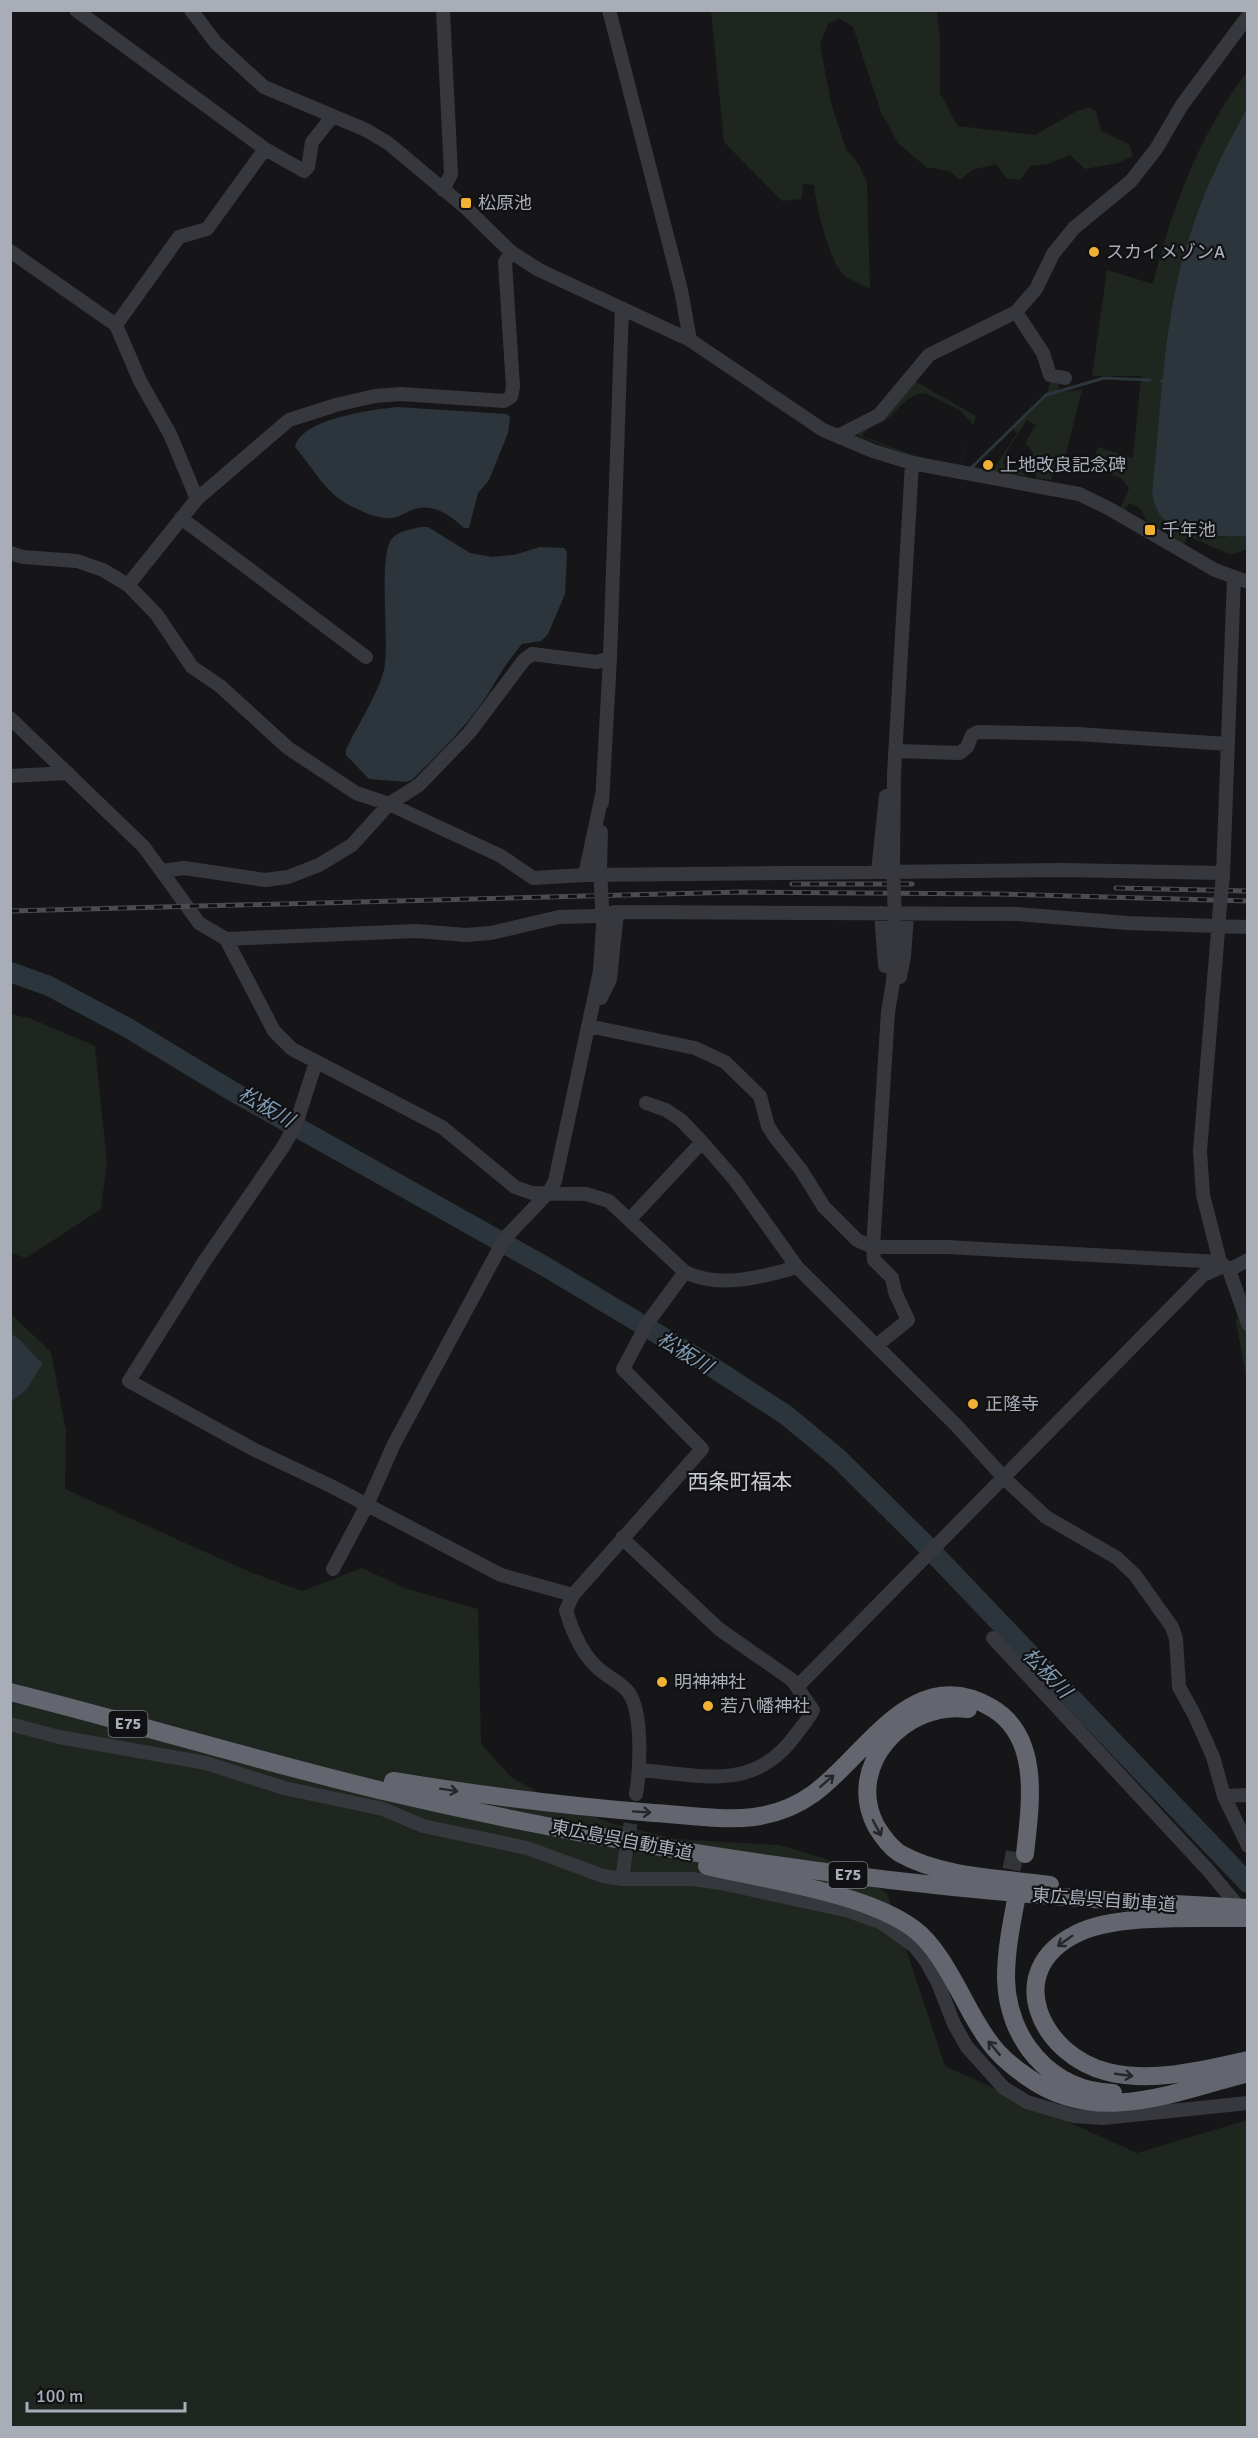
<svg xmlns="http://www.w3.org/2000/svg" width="1258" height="2438" font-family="Signika,'Noto Sans JP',sans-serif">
  <rect width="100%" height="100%" fill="#161618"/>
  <path fill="#1e261f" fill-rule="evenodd" d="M711 11H937L940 40V93L958 126 1035 135 1075 112 1089 107 1096 111 1101 131 1129 144 1133 156 1118 163 1085 169 1070 155 1048 164 1031 166 1020 180 1006 178 996 164 972 170 960 180 949 171 926 167 898 143 881 112 853 27 839 18 828 24 820 44 831 103 846 149 858 163 867 183 870 289C862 285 851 281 844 275 829 261 816 206 814 185L803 184 802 199 782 201 724 142Z
    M1247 72V109L1204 196 1183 260 1171 317 1152 493C1182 517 1206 545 1247 535V549L1231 555 1188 536 1184 544 1177 541 1161 522V534L1150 527 1139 507 1129 503 1124 513 1119 510 1129 489 1122 479 1092 466 1098 447 1133 458 1141 376H1092L1107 270 1153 284C1171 209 1200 133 1247 72Z
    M913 380 976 416 959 468 913 457 857 435 855 432ZM925 393 960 410 973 425 959 466 913 455 862 436C866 427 878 425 886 420 900 409 905 395 925 393Z
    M1050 381 1058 382 1060 392 1082 390 1062 469H1057L1051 480 1036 478 1032 451 1025 443 1036 425 1027 420 1008 449 1003 463 1006 468 1021 470 1027 476 991 473 1017 433 1012 428 1048 391Z
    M11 1014 32 1019 95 1046 107 1163 101 1209 26 1258 11 1253Z
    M1247 1286V1381L1236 1322Z
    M10 1313 51 1352 66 1431 65 1489 250 1572 302 1591 362 1568 407 1589 478 1609 481 1744 511 1777 555 1802 611 1823 675 1839 779 1845 826 1859 887 1893 945 2066 1137 2153 1247 2120V2427H11Z"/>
  <path fill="#2c353c" d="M1247 109 1248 535C1227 540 1186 533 1168 522 1158 517 1154 503 1152 493 1162 405 1163 310 1193 226 1206 186 1226 146 1247 109Z
    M397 407 507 414 510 417 508 433 489 480 478 493 469 528H464C452 517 437 505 419 508 410 509 402 516 393 518 379 520 361 511 349 505 325 493 312 466 295 447 302 418 372 410 397 407Z
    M420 527H428L470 553 492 557 514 555 540 547 564 548 567 552 565 594 548 634 541 641 522 644C508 660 498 677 488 694 468 725 439 753 413 779L407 782 369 779 346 755V750C356 728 379 692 384 670 390 640 378 559 391 540 397 531 410 530 420 527Z
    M11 1334C23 1339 30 1354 43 1363L27 1389 11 1402Z"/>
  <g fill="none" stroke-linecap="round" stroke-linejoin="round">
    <path stroke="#2c353c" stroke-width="3" d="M1161 381 1164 382
      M971 468 1046 395 1104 378 1150 380"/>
    <path stroke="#2c353c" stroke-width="20" d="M10 972 49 986 128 1028 232 1091 546 1267 706 1363 786 1415 839 1459 920 1539 1248 1883"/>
    <path stroke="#333438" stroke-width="14" stroke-dasharray="14 7" stroke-linecap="butt" d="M625 1858 634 1802"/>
    <path stroke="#333438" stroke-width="18" stroke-dasharray="18 9" stroke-linecap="butt" d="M1006 1896 1015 1852"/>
    <path stroke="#37383d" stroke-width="14" d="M76 10 265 149 304 171 308 167 312 142 332 117
      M191 10 216 43 264 87 366 130 388 143 467 209 511 252 539 270 690 340 823 430 873 451 912 463 1079 494 1108 508 1215 570 1248 582
      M443 10 451 174 443 190
      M609 10 681 290 690 340
      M10 251 116 325 140 381 170 434 197 499
      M1016 312 1043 353 1050 375 1065 378
      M116 325 179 237 207 229 265 149
      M838 436 879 415 929 355 1016 312 1036 289 1053 254 1074 228 1131 181 1156 149 1182 105 1248 16
      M181 518 366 657
      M10 553 23 557 77 561 103 570 128 585 157 615 192 667 220 686 288 748 356 793 389 804 501 856 533 878 585 875 602 795
      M128 585 197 499 289 420 336 405 375 396 401 394 504 401 511 397 513 387 505 262 511 252
      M10 718 144 847 199 923 226 939 274 1031 292 1049 442 1127 515 1187 532 1193 586 1194 609 1201 685 1272C719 1289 763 1277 797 1267L956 1425 1005 1479 1046 1517 1117 1558 1135 1575 1172 1627 1176 1639 1179 1687 1194 1714 1213 1757 1224 1796 1248 1846
      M896 751 960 753 967 747 972 735 978 732 1077 734 1228 744
      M10 776 68 773
      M602 803 610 658 622 308
      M893 865 894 774 912 463
      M600 868 601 832
      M162 871 184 868 265 880 288 877 319 865 352 845 389 804 419 785 469 733 524 660 532 654 597 662 610 658
      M878 871 886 796
      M589 875 1063 870 1223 873
      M1223 875 1234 577
      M881 913 885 966
      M1219 919 1200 1151 1203 1195 1220 1262 1229 1270 1248 1324
      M226 939 417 931 466 935 491 933 559 917 594 916 617 912 1017 914 1127 923 1248 927
      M900 977 904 957 907 914
      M596 999 601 998 610 979 617 912
      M588 1026 695 1048 725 1062 760 1096 768 1126 775 1137 801 1170 824 1207 857 1240 873 1247H947L1220 1262
      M316 1062 296 1124 283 1147 204 1262 129 1381 253 1449 331 1486 501 1575 573 1595 702 1449 623 1369 648 1322 685 1272
      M646 1103 666 1110 681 1120 702 1142 735 1180 797 1267
      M630 1219 702 1142
      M1229 1270 1248 1260
      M877 1345 908 1320 895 1292 892 1278 874 1260 873 1247 888 1012 893 982 895 919
      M622 1538 719 1629 792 1680 813 1710C809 1719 803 1725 797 1733 755 1793 703 1775 640 1770
      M333 1569 367 1505 394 1444 505 1238 549 1192 555 1181 600 971 603 925
      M573 1595 566 1610C572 1631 582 1655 600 1670 609 1678 622 1683 629 1693 643 1714 640 1770 636 1794
      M993 1638 1208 1870 1242 1911
      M798 1686 1203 1275 1219 1268 1220 1262
      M10 1724 59 1737 206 1763 284 1788 383 1809 423 1826 527 1848 603 1876 622 1879H692L721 1883 849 1911 882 1923 914 1946 926 1961 938 1983 954 2024 967 2047 1004 2088 1027 2102 1074 2116 1103 2118 1248 2103
      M1224 1796 1248 1795
      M622 1879 625 1858"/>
    <path stroke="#63666e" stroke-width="18" d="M10 1692C134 1723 255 1760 379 1790 622 1847 871 1885 1120 1901
      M968 1709C906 1700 844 1765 876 1826 882 1836 889 1846 899 1853 943 1878 1002 1878 1050 1885
      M393 1781C479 1795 567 1806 654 1813 687 1815 722 1821 754 1817 776 1814 795 1807 813 1794 866 1756 913 1661 992 1708 1042 1738 1030 1806 1025 1854
      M707 1866C767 1880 866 1893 914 1929 941 1949 960 1995 977 2023 991 2047 1003 2060 1026 2076 1096 2127 1172 2093 1248 2073
      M1016 1900C1011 1926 1006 1951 1006 1978 1007 2039 1050 2091 1113 2093
      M1248 1918C1201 1919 1116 1913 1076 1934 1001 1971 1041 2056 1108 2072 1152 2083 1204 2070 1248 2060"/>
    <defs>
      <path id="rail" d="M792 884H912
        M1116 888 1248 891
        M10 911 742 892 998 894 1248 901"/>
    </defs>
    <use href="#rail" stroke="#4a4c52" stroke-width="5"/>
    <use href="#rail" stroke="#111113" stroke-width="3" stroke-dasharray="9" stroke-linecap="butt"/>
    <path stroke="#37383d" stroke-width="14" d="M893 865 895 919
      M600 868 603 925
      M1219 917 1223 875"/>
    <path stroke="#63666e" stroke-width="18" d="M1120 1901 1248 1908"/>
  </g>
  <defs><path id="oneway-shaft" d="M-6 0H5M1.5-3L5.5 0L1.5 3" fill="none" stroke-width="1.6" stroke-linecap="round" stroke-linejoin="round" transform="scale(1.5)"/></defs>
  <g stroke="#26262a">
    <use href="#oneway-shaft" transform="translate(827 1781) rotate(-41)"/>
    <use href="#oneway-shaft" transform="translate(449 1790) rotate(9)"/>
    <use href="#oneway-shaft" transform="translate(642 1812) rotate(4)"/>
    <use href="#oneway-shaft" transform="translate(877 1828) rotate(62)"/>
    <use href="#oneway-shaft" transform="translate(1065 1941) rotate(145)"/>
    <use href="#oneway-shaft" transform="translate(994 2048) rotate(-130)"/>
    <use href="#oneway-shaft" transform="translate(1124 2075) rotate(8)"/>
  </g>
  <g fill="#f2b134" stroke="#111113" stroke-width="2">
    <rect x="460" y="197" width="12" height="12" rx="3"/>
    <circle cx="1094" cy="252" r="6"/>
    <circle cx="988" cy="465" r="6"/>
    <rect x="1144" y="524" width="12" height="12" rx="3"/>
    <circle cx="973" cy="1404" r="6"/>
    <circle cx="662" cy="1682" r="6"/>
    <circle cx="708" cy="1706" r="6"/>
  </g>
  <g text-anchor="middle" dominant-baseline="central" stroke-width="4.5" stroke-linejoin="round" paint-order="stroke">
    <g fill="#111113" stroke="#7b7e86" stroke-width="1.5">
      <rect x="108.5" y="1711" width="39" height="26" rx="4.5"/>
      <rect x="828.5" y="1862" width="39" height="26" rx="4.5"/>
    </g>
    <g font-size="16" font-weight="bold" fill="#a8adb8">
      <text x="128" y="1724">E75</text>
      <text x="848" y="1875">E75</text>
    </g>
    <g font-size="18" fill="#a8adb8" stroke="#111113" text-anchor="start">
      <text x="478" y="203">松原池</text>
      <text x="1106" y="252">スカイメゾンA</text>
      <text x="1000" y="465">上地改良記念碑</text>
      <text x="1162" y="530">千年池</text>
      <text x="985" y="1404">正隆寺</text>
      <text x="674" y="1682">明神神社</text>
      <text x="720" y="1706">若八幡神社</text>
    </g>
    <g font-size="18" fill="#a8adb8" stroke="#111113">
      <text transform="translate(622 1840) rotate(11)">東広島呉自動車道</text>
      <text transform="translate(1104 1900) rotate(4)">東広島呉自動車道</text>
    </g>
    <g font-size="20" font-style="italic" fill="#7f9bb3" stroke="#111113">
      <text transform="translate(266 1107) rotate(30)">松板川</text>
      <text transform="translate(685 1353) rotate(32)">松板川</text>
      <text transform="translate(1047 1673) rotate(46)">松板川</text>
    </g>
    <g font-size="21" fill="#c9ccd4" stroke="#111113">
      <text x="740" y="1482">西条町福本</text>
    </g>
  </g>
  <rect width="1258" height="2438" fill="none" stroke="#a8adb8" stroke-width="24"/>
  <path d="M27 2402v9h158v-9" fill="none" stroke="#a8adb8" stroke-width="3"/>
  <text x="36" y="2402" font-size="18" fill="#a8adb8" stroke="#111113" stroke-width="4.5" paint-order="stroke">100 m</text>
</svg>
